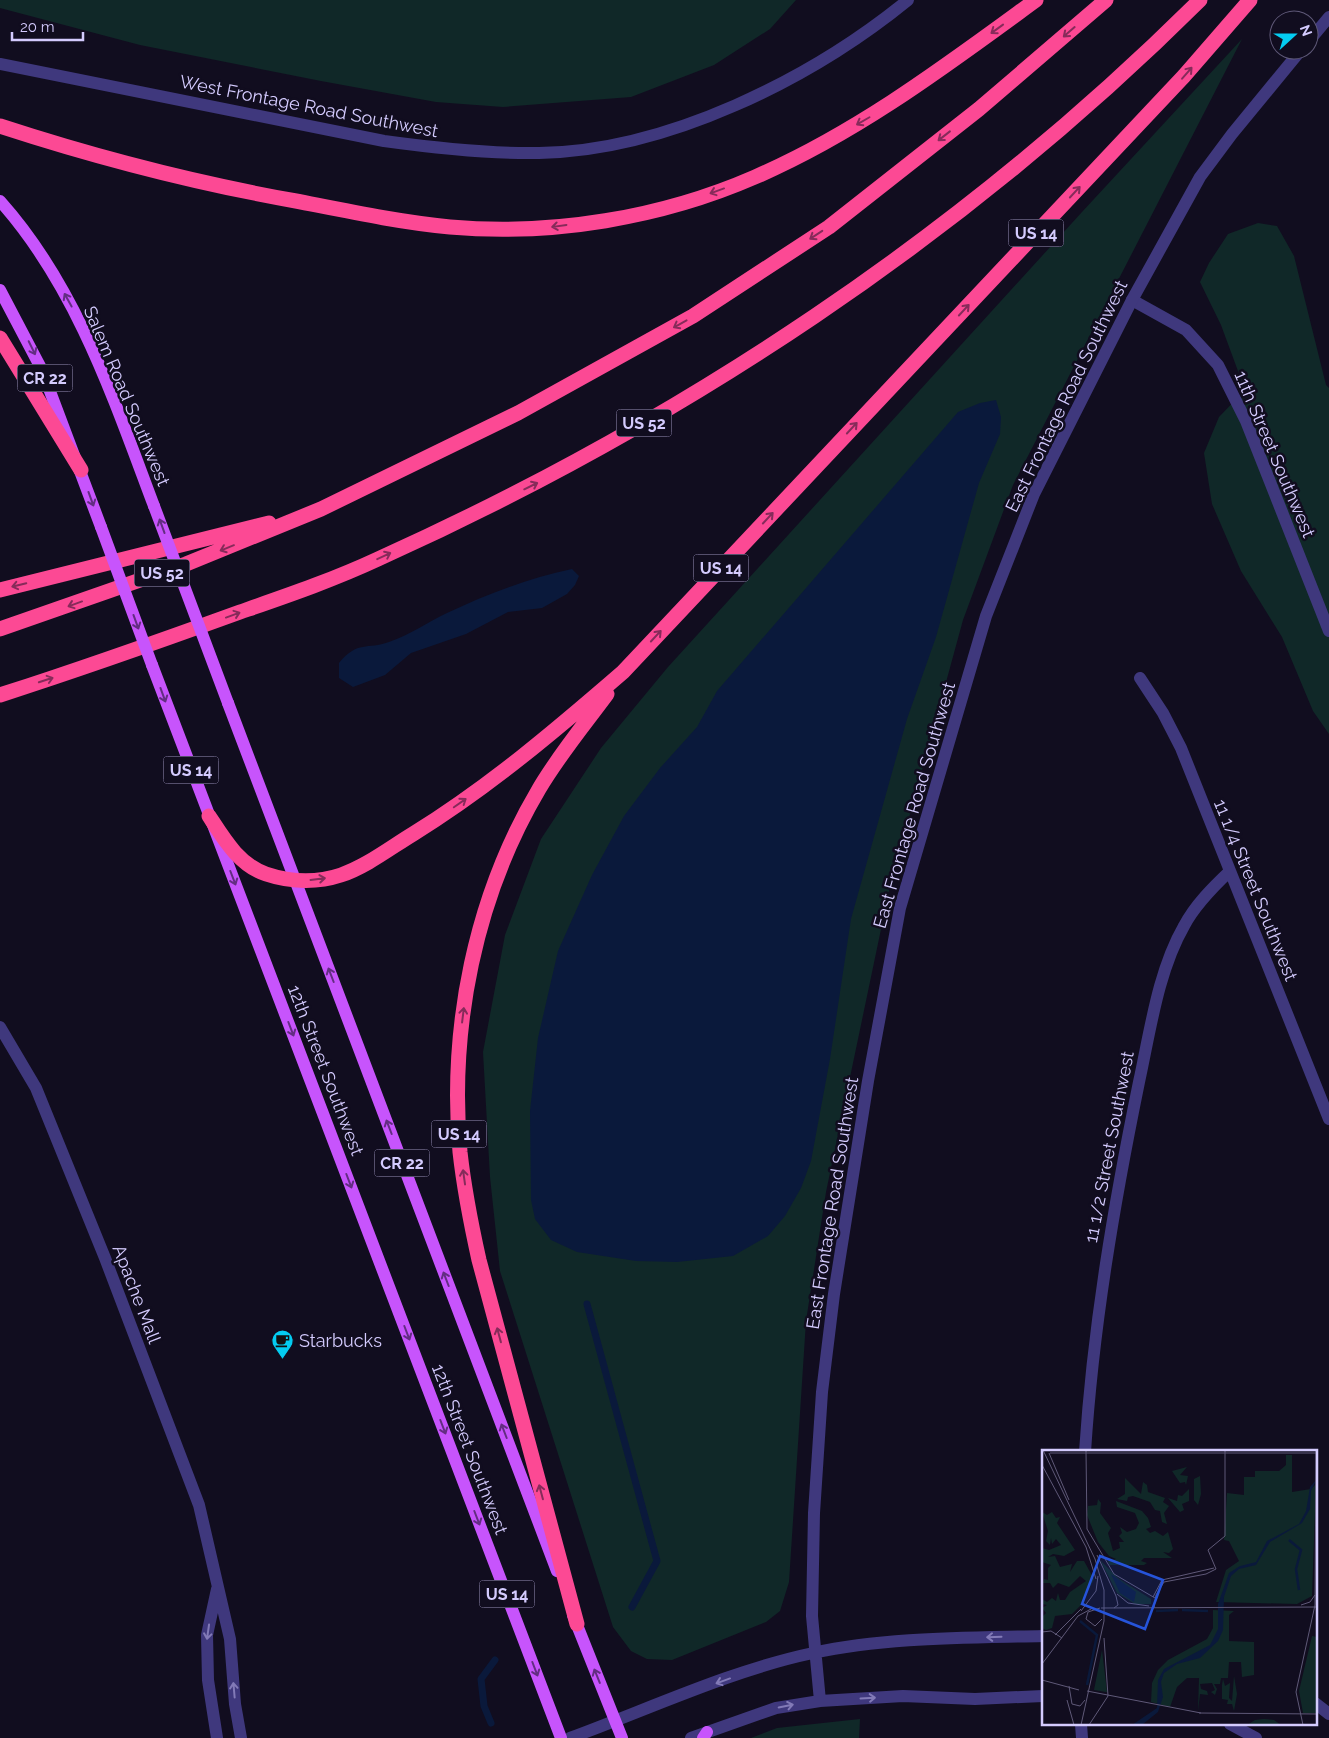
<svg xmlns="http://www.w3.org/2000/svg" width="1329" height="1738" font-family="Raleway,sans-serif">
  <rect width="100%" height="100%" fill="#110d1f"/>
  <path fill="#102828" d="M0 0H796L770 29 714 65 631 97 503 107 436 102 321 81 140 45 0 8Z
    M1242 39 1013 485 963 620 889 891 826 1192 806 1321 789 1582 780 1611 766 1622 672 1660 647 1659 631 1651 613 1627 500 1271 490 1177 483 1052 505 935 541 839 601 748 668 667 1082 212Z
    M1258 223 1277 226 1294 256 1326 385 1329 388V734L1313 711 1282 637 1241 571 1212 504 1204 453 1219 417 1245 390 1221 325 1200 282 1209 263 1228 234Z
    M860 1719 859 1738H751L777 1728Z"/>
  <path fill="#0a193b" d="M996 400 1001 417 1000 434 979 483 936 637 907 719 851 919 830 1059 811 1161 801 1188 785 1216 768 1236 733 1256 677 1262 636 1261 577 1252 551 1240 535 1219 531 1200 530 1111 538 1038 558 951 592 875 624 816 660 768 697 727 717 691 958 412 980 403Z
    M572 569 579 576 575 585 567 594 542 608 508 612 466 634 411 653 385 675 353 687 339 678V663C358 640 367 650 389 642 410 635 428 622 447 613 487 594 529 578 572 569Z"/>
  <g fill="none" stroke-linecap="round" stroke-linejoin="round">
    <path stroke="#0a193b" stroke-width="7" d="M587 1304 657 1561 632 1607
      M491 1723 484 1706 481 1679 495 1660"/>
    <path stroke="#3f387d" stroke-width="12" d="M1132 300 1186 330 1218 365 1246 421 1329 631
      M1140 678 1163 713 1181 748 1329 1119
      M0 1027 36 1088 105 1258 199 1505 230 1639 235 1704 241 1738
      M1085 1452C1093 1327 1114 1204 1139 1082 1150 1032 1158 971 1184 926 1195 905 1213 887 1230 871
      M217 1589 207 1635 208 1680 217 1738
      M1081 1724 1082 1738"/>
    <path stroke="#3f387d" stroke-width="12" d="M1309 41 1329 17
      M0 64 384 141C435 148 487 154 539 153 667 151 811 79 908 0
      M820 1701 812 1616 814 1513 822 1392 834 1294 868 1081 900 908 986 616 1034 494 1132 300 1200 177 1232 134 1301 50
      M1315 1703 1329 1714
      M1230 1724 1256 1738
      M570 1738C649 1709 732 1670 813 1653 886 1637 968 1638 1043 1636
      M691 1738 776 1708 820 1701 903 1696 975 1699 1043 1696"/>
    <path stroke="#c754fc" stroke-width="12" d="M0 201C77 287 114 400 154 506
      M0 290 42 370 101 527
      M152 665 561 1738
      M228 703 557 1571
      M573 1615 622 1738
      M703 1738 707 1732"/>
    <path stroke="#fc4994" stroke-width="15" d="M0 126C98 158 195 183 296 201 347 211 398 222 450 227 552 236 661 218 755 177 857 133 947 65 1036 0
      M0 338 81 470
      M0 590 269 523
      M0 629 186 564 321 509 518 413 693 316 829 227 979 109 1106 0
      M0 695C81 669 160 641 240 612 286 596 333 580 378 559 682 422 964 235 1200 0
      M209 816C224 839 239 865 266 874 290 882 317 883 341 875 367 866 390 848 413 834 489 787 556 730 623 672L1184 76 1250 0
      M577 1624 479 1260C471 1224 464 1188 460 1152 449 1027 475 897 539 789 559 755 584 725 607 694"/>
    <path stroke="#c754fc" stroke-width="12" d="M154 506 228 703
      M101 527 152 665"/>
  </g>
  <defs><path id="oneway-shaft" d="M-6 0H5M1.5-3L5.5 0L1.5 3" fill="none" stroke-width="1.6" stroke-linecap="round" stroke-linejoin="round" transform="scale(1.25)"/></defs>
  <g stroke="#862b5a">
    <use href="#oneway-shaft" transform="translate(997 29) rotate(144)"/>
    <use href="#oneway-shaft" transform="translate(1069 32) rotate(139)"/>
    <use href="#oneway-shaft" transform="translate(1187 73) rotate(-49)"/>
    <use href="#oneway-shaft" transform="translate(863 121) rotate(150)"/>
    <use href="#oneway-shaft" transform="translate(944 136) rotate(142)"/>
    <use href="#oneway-shaft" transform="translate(717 191) rotate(160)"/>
    <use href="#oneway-shaft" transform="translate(1075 192) rotate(-47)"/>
    <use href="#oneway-shaft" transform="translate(559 226) rotate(172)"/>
    <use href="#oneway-shaft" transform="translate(816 235) rotate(147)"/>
    <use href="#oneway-shaft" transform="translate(964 310) rotate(-47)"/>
    <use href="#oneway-shaft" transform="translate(680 324) rotate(151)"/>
    <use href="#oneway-shaft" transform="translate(852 428) rotate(-47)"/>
    <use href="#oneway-shaft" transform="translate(531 486) rotate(-26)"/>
    <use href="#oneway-shaft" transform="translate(768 518) rotate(-47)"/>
    <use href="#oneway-shaft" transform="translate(227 548) rotate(158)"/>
    <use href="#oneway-shaft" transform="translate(384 556) rotate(-25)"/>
    <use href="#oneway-shaft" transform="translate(19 585) rotate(166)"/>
    <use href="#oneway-shaft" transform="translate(75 604) rotate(160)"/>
    <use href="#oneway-shaft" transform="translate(233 615) rotate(-20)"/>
    <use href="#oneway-shaft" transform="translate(656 636) rotate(-47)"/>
    <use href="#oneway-shaft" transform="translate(46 680) rotate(-18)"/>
    <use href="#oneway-shaft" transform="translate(460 803) rotate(-35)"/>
    <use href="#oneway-shaft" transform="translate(318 879) rotate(-7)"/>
    <use href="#oneway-shaft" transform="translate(463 1015) rotate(-83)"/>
    <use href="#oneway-shaft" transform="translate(464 1177) rotate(-98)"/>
    <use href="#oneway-shaft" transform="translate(499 1335) rotate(-105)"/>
    <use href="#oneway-shaft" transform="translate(541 1492) rotate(-105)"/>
  </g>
  <g stroke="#632d82">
    <use href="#oneway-shaft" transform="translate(68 300) rotate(-119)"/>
    <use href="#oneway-shaft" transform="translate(32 348) rotate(64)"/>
    <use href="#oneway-shaft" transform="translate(91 499) rotate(70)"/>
    <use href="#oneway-shaft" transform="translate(162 526) rotate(-110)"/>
    <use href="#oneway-shaft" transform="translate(136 622) rotate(70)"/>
    <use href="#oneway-shaft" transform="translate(163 695) rotate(70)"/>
    <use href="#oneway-shaft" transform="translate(233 878) rotate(69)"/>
    <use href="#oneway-shaft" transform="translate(331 975) rotate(-111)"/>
    <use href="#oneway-shaft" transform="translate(291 1029) rotate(69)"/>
    <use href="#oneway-shaft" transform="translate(389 1127) rotate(-111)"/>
    <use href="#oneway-shaft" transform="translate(349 1181) rotate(69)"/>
    <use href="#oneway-shaft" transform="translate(446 1279) rotate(-111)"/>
    <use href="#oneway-shaft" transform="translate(407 1333) rotate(69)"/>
    <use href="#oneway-shaft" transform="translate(443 1427) rotate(69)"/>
    <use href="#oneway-shaft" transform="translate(504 1431) rotate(-111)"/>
    <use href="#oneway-shaft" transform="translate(477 1518) rotate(69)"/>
    <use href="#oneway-shaft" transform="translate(535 1669) rotate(69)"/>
    <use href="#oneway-shaft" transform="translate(597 1676) rotate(-112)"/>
  </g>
  <g stroke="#827ab7">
    <use href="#oneway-shaft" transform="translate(208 1632) rotate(98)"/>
    <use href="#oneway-shaft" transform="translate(994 1637) rotate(178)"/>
    <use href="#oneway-shaft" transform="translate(723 1681) rotate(160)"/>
    <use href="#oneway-shaft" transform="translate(234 1690) rotate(-95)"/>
    <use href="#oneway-shaft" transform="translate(868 1698) rotate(-3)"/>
    <use href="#oneway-shaft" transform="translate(786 1706) rotate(-11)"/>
  </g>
  <defs>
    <symbol id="cafe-pin" viewBox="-11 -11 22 30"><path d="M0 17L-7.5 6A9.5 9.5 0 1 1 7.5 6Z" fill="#04ccf1" stroke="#110d1f"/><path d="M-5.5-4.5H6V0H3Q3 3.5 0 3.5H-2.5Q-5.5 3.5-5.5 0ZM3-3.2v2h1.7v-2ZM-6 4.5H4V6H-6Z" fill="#111"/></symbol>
  </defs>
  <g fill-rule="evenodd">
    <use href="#cafe-pin" x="270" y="1328" width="25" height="34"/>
  </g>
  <g text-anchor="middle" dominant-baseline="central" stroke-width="5" stroke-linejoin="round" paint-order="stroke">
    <g fill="#110d1f" stroke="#9a92bb" stroke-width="1">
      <rect x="1008.5" y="219.5" width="55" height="27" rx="4"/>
      <rect x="17.5" y="364.5" width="55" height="27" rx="4"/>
      <rect x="616.5" y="409.5" width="55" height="27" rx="4"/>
      <rect x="693.5" y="554.5" width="55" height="27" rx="4"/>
      <rect x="134.5" y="559.5" width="55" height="27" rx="4"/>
      <rect x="163.5" y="756.5" width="55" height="27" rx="4"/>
      <rect x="431.5" y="1120.5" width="55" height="27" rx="4"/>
      <rect x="374.5" y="1149.5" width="55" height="27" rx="4"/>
      <rect x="479.5" y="1580.5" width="55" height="27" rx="4"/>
    </g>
    <g font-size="16" font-weight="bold" fill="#d4cbfe">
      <text x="1036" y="233">US 14</text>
      <text x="45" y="378">CR 22</text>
      <text x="644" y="423">US 52</text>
      <text x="721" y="568">US 14</text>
      <text x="162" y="573">US 52</text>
      <text x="191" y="770">US 14</text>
      <text x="459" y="1134">US 14</text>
      <text x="402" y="1163">CR 22</text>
      <text x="507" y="1594">US 14</text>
    </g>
    <g font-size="18" fill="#d4cbfe" stroke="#110d1f">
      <text transform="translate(309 106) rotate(11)">West Frontage Road Southwest</text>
      <text transform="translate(127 396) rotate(67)">Salem Road Southwest</text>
      <text transform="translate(1066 396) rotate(-64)">East Frontage Road Southwest</text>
      <text transform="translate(1275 454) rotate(67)">11th Street Southwest</text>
      <text transform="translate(914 805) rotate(-74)">East Frontage Road Southwest</text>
      <text transform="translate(1256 890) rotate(68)">11 1/4 Street Southwest</text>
      <text transform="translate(326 1070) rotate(69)">12th Street Southwest</text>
      <text transform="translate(1109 1147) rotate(-79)">11 1/2 Street Southwest</text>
      <text transform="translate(832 1203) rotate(-81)">East Frontage Road Southwest</text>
      <text transform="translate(137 1294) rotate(69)">Apache Mall</text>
      <text transform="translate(470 1449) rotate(69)">12th Street Southwest</text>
    </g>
    <g font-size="18" fill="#d4cbfe" stroke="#110d1f" text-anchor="start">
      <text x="299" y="1340">Starbucks</text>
    </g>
  </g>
  <g transform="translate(1042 1450)">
    <rect width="275" height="275" fill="#110d1f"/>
    <path d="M244 5H250V42L269 39 274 34 270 146 255 154 174 152 184 120 197 111 187 91 182 90 185 43 202 45V27H213V21H237L244 15ZM145 17 138 25 146 26 144 35 143 32 138 33 130 21ZM158 26 159 44 156 55 152 50V29ZM83 28 99 44 101 32 105 35 106 42 123 48 121 52 127 56 122 63 125 74 120 72 118 61 113 60 108 52 91 46 86 47 85 51 75 49 83 44ZM147 39V51L140 54 142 60 138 62 126 48 135 51 136 45 140 46ZM56 49 59 53 58 63 69 78 66 83 71 101 78 98 77 92H82L77 86 80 83 78 77 85 82 94 79 97 73 93 63 75 57 74 51 100 61 106 68 109 77 104 79 108 83 113 81 121 86 126 82 131 99 127 103 121 102 130 108H102L99 111 105 113 102 115H67L66 111 74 109 67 106 56 92 45 65 46 56 55 55ZM0 62 5 65 10 62 14 68 18 67 15 73 33 100 22 106 11 104 6 107 13 106 18 117 30 114 28 122 35 111H42L52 129 39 155 30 164 13 166 10 178 4 180 0 178V167L4 163 0 158 5 155 0 154V149L5 152 10 148 14 151 16 143 18 150H23L28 142 44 131 38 126 27 137 16 133 11 138 8 133H1L2 129 6 130V118L9 115 0 112V98L7 100 19 95 14 89 10 94 9 88 8 95 4 91 6 81ZM58 110 76 128 109 149V154H93L75 143ZM171 160 192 161 187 165V191L212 192V225L200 227 199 212H187L186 228H179L178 234H172L175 239 173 245 169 242 173 240 170 233 158 234 159 239 165 241 166 245 158 244 156 261 157 228H145L135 237 128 257 109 252 110 233 116 220 126 210 165 189 171 178ZM270 186 275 187V263H261L257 241ZM60 200 65 242H64L52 240ZM192 226 195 244 192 261 190 254H185L186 250 180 249V235L181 229 183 236 188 233 187 248 190 251ZM222 269 232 270 239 275H205L213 270Z" fill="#102828"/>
    <path d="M275 29 269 41 268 59 260 73 228 92 214 115 197 119 189 126 182 147 181 180 176 191 158 208 135 214 122 223 119 232 121 247 116 262 101 274 90 275 115 258 116 230 122 219 168 195 176 179V154L187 123 198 116 214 112 225 91 257 74 264 61 268 37ZM69 124 94 142 92 152 78 143Z" fill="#0a193b"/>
    <path fill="none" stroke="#0a193b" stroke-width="2.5" d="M247 90 259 100 254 119 257 140M140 160 166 161M114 161 136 160M38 171 55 185 45 235"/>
    <path fill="none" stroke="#5f5978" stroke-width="1" d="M1 0 53 109 62 140V171L39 275M44 1 45 79 72 124 113 148M7 3 27 50M8 3H274M0 15 44 97 54 129M55 105 74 146 76 155 72 158M75 144 86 153 107 156M111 147 120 130 172 118M259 155 268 152 273 145M58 158 46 162 44 169 53 176 60 169M59 158 275 157M112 158 114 145 122 132 164 124 174 119 166 100 183 86V0M39 161 54 141 56 126M0 182 9 181 20 188M13 185 39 159M0 214 36 166 49 159M0 230 37 240M27 236 30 254 38 256 43 250M45 241 159 263M25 250 32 275M157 263 275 264M47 275 66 246 62 188M261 275 254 242 273 155 274 0"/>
    <path fill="#2654da" fill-opacity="0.15" stroke="#2654da" stroke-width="2.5" d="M58 106 121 130 103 179 40 154Z"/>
    <rect width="275" height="275" fill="none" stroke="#d4cbfe" stroke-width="2.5"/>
  </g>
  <g transform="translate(1294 35) rotate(69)"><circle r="24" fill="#110d1f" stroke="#5f5978"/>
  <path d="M0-4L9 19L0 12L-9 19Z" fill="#04ccf1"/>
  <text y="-8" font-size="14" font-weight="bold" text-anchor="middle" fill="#d4cbfe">N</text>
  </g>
  <path d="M12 32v8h71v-8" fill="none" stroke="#d4cbfe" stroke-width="2.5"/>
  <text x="20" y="32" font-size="15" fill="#d4cbfe" stroke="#110d1f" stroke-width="4" paint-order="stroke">20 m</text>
</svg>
